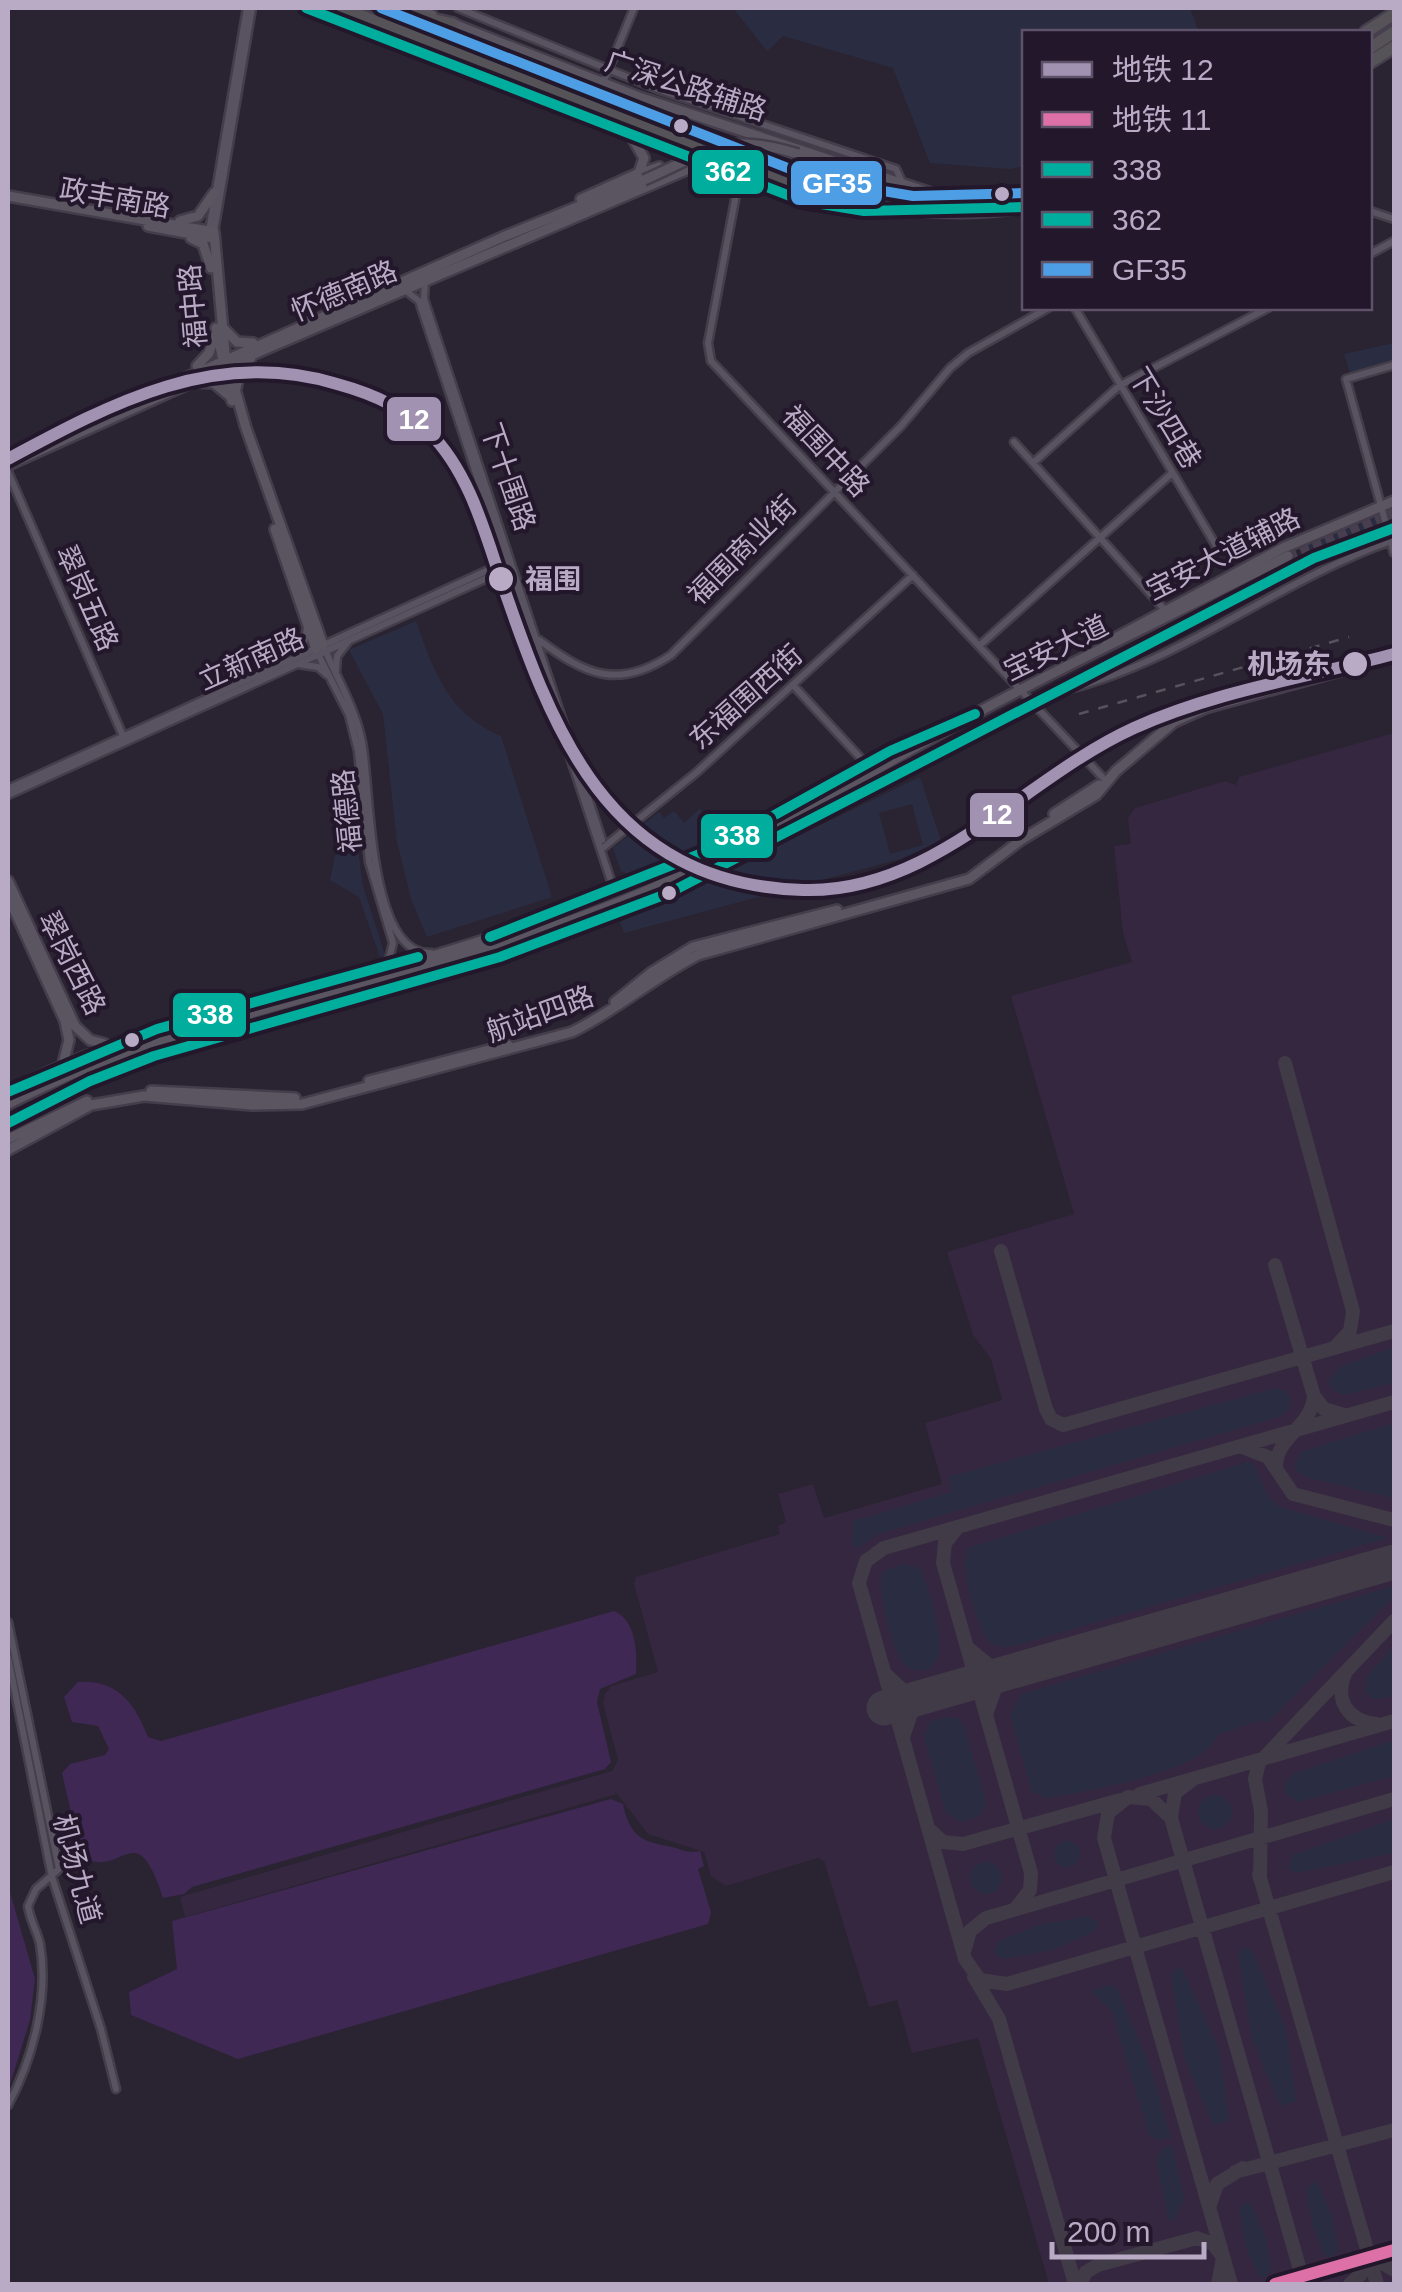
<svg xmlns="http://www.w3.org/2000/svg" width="1402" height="2292" font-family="Helvetica,'Noto Sans SC',sans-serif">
  <rect width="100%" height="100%" fill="#2a2331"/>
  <path fill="#34273f" d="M1394 733V2284H1049L978 2038 912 2053 897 2000 869 2007 824 1861 818 1858 726 1886 711 1876 704 1852 648 1834 617 1794 185 1917 180 1897 612 1771 618 1760 603 1703 605 1694 611 1686 658 1672 634 1584 636 1577 780 1534 778 1526 786 1522 778 1494 813 1484 824 1518 942 1484 925 1423 1002 1400 991 1359 973 1335 947 1252 1074 1214 1011 996 1132 962 1123 933 1114 846 1131 844 1128 818 1135 808 1225 781 1236 785 1239 777Z"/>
  <path fill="#2a2d42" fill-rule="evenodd" d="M733 8H1190L1199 32H1024V166L1010 169 930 163 893 68 783 36 767 51Z
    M1394 343V360L1350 373 1344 354Z
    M1374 515 1379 517 1384 539 1316 568 1305 544Z
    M416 621C434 672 448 714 501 736L552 897 427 937 411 899 397 842 383 714 349 650Z
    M920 777 941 841 900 859 624 933 620 922ZM912 804 923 845 890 854 879 813Z
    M700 808 713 838 630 875 621 871 613 848 659 812 664 818 674 811 684 823Z
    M343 820 355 828 363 886 385 955 380 957 359 897 330 880Z
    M1394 1347V1383L1343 1395 1331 1388 1329 1380 1340 1367Z
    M1276 1388 1286 1391 1291 1399 1289 1410 1281 1416 878 1534 856 1549 852 1544 853 1521 952 1492 948 1477Z
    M1394 1423V1498L1305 1477 1294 1468 1300 1452Z
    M1247 1462 1253 1463 1268 1496 1280 1507 1388 1538 1017 1645C1009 1647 1001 1648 993 1644 977 1636 958 1561 968 1548Z
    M905 1564 921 1569C928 1591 956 1659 927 1669 920 1672 911 1670 905 1665 893 1655 875 1583 883 1571Z
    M1394 1586V1597L1268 1722 1258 1721 1217 1735C1209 1771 1082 1792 1047 1798L1032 1792 1010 1715 1021 1694Z
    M1394 1646V1697L1372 1699 1364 1689 1368 1675Z
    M948 1717 958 1718 964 1725 986 1802 981 1815 961 1822 946 1813 924 1736 930 1722Z
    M1394 1740V1781L1389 1777 1299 1802 1285 1794V1782L1293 1774Z
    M1198 1812a17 17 0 1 1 34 0a17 17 0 1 1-34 0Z
    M1394 1819V1853L1296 1873 1288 1869 1293 1855Z
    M1054 1854a13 13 0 1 1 26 0a13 13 0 1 1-26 0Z
    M970 1878a16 16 0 1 1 32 0a16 16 0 1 1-32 0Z
    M1088 1916 1098 1922 1095 1931 1053 1950 1002 1959 994 1952 999 1941 1038 1925Z
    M1242 1947 1252 1950 1286 2030 1296 2101 1280 2106 1252 2038 1238 1954Z
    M1181 1966 1219 2049 1229 2121 1213 2125 1185 2060 1171 1974Z
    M1110 1985 1117 1988 1150 2067 1171 2138 1158 2140 1149 2135 1112 2012 1091 1991Z
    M1172 2144 1184 2199 1175 2219 1169 2221 1156 2160 1160 2150Z
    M1313 2182 1319 2185 1331 2214 1338 2250 1332 2258 1324 2255 1313 2227 1306 2189Z
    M1245 2202 1252 2205 1266 2239 1271 2270 1265 2278 1258 2275 1246 2247 1239 2209Z"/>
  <path fill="#3f2853" d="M614 1611C637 1621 637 1653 636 1674L600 1689 597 1702 611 1762 605 1769 192 1887 184 1894 163 1898C135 1810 121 1883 81 1856L62 1773 70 1764 105 1755 109 1749 98 1726 72 1722 64 1697 78 1682C118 1679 135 1704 148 1737L161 1741Z
    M611 1799 623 1804C629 1833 639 1841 667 1846 680 1848 686 1854 700 1851L704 1866 698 1869 711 1912 708 1924 238 2059 131 2015 129 1992 177 1969 172 1921Z
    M8 1885 35 1979 30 2020 8 2091Z"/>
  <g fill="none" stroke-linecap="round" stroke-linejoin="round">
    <path stroke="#413a47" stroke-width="14" d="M1285 1063 1353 1311 1350 1331 1336 1346
      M1001 1251 1046 1409 1051 1419 1063 1425 1394 1331
      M1275 1265 1314 1396 1324 1409 1344 1415
      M1394 1402 884 1548 866 1561 859 1583 965 1959 980 1980 1007 1984 1394 1872
      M1242 1447 1268 1457 1293 1494 1394 1520
      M1276 1468C1276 1435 1311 1429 1314 1396
      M958 1527 945 1543 943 1563 1031 1873 1030 1890 1016 1908
      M969 1649 991 1667 1015 1670
      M885 1674 906 1693 931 1694
      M1345 1674C1334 1701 1349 1722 1377 1724
      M987 1712 996 1686 1020 1669
      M903 1737 912 1711 936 1693
      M1195 1778 1175 1793 1171 1818 1304 2284
      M1140 1794 1394 1721
      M1171 1818 1151 1799 1128 1797 1108 1813 1104 1838 1231 2284
      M928 1828 943 1842 963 1844 1120 1800
      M1259 1874 1377 2284
      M1260 1879 1261 1811 1255 1779 1259 1763 1394 1621
      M964 1952 970 1931 986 1918 1394 1799
      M974 1977 999 2019 1075 2284
      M1235 2172 1394 2130
      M1210 2205 1217 2184 1243 2168
      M1370 2255 1394 2270
      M1080 2284 1086 2272 1098 2265 1197 2238 1213 2244 1223 2257 1218 2284
      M1350 2284 1361 2274 1367 2256"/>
    <path stroke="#413a47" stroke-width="35" d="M884 1708 1394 1562"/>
    <path stroke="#473e4f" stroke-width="9" stroke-dasharray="9 4.5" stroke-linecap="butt" d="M1288 556 1394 513
      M1294 568 1394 528"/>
    <defs>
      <path id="minor" d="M458 8 657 89 896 169 903 184
        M603 83 634 8
        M739 179 708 343 711 361 1106 781
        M1370 211 1394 219
        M209 231 247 8
        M214 232 252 8
        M1370 254 1394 241
        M425 282 424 299 602 840
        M405 290 419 301 615 893
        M1075 308 1218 549
        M1394 365 1346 379 1394 553
        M1014 442 1164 609
        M1033 463 1119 386 1268 308
        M8 472 123 736
        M539 640C586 675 618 690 671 655L901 426 950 368 968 353 1048 308
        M979 646 1171 474
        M325 650C338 680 356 710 362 742 371 786 367 956 431 953
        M318 654 349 715 358 751 369 862 393 943 389 959 378 968
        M295 657 303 648 307 628
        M298 664 318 667 327 675
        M336 670 337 656 348 642
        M793 685 866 764
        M1066 690C1182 661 1278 581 1391 541
        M8 789 506 562
        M8 795 507 569
        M604 847 697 772 913 575
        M8 1622 59 1869 36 1889 28 1906C30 1920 37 1931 40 1944 49 1997 33 2059 8 2105
        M8 1657 52 1877 101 2029 116 2089"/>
      <path id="major" d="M306 8 415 50
        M413 8 432 15
        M451 23 639 97 931 193
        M443 62 782 194 842 209 891 211
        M798 154 838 166
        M639 174 659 167 665 176
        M8 196 214 232 225 354 246 428 323 645
        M581 199 639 173 644 158 632 137
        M180 221 198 216 214 193
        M148 226 214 238
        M191 238 203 244 211 268
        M216 328 232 401
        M224 329 237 342 253 343
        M197 366 209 353 214 337
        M197 382 214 383 231 397
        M236 388 240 370 251 358
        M8 457 505 236 644 180
        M8 465 261 351 700 164
        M275 529 316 649
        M1106 643 1283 548 1394 501
        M1054 814 1099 785
        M8 881 75 1026 90 1040 105 1044
        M8 896 65 1021 69 1040 63 1064
        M615 1002 652 972 693 947 837 910
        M369 1081 508 1045
        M151 1091 295 1098
        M8 1092C164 1009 340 991 504 933 575 907 648 881 715 848 788 812 855 766 930 734
        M8 1104C202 1005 423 982 624 900 743 851 852 782 964 720 1070 661 1181 612 1288 556
        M8 1123 90 1081 154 1056 500 957 669 893 1294 568
        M8 1139 87 1101
        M8 1150 91 1105 144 1096 252 1105 302 1104 572 1032C617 1010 653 978 698 955L969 879 1021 840 1096 795 1116 771 1174 722 1205 708 1394 656"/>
      <path id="highway" d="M342 8 795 187C871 208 946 218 1024 207
        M381 8 818 180 913 196 1024 193
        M418 16 453 24
        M1366 32 1394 14
        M395 35 448 63
        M1370 48 1394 32
        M1370 62 1394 47"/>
    </defs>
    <use href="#minor" stroke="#443e4a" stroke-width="11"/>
    <use href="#major" stroke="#453d4b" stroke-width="14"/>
    <use href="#highway" stroke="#473f4e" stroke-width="16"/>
    <use href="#minor" stroke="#595260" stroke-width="6"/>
    <use href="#major" stroke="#5b5562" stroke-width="9"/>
    <use href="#highway" stroke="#565358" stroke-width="11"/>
    <path stroke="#58525d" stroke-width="2.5" stroke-dasharray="10 10" stroke-linecap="butt" d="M1079 714 1349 637"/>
    <defs>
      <path id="major-bridge" d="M644 180C711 151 724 131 798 154"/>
    </defs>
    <use href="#major-bridge" stroke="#453d4b" stroke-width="14" stroke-linecap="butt"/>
    <use href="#major-bridge" stroke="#5b5562" stroke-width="9"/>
    <defs>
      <path id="bus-1" d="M490 937 715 848 890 751 975 714
        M8 1092 157 1029 418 957
        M8 1123 90 1081 154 1056 500 957 669 893 1314 558 1394 528"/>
      <path id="bus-2" d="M306 8 803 201 864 211 1024 207"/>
      <path id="bus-3" d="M381 8 818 180 913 196 1024 193"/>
    </defs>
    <use href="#bus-1" stroke="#22172b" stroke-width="18"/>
    <use href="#bus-2" stroke="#22172b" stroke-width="18"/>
    <use href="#bus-3" stroke="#22172b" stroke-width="18"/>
    <use href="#bus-1" stroke="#01ad9c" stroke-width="10"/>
    <use href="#bus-2" stroke="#01ad9c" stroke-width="10"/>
    <use href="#bus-3" stroke="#4d9ee5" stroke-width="10"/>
    <defs>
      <path id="metro-1" d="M8 459C112 403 216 347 337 384 370 393 404 407 429 432 466 469 482 522 498 571 552 730 606 884 803 890 933 894 1024 778 1134 728 1216 691 1308 677 1394 654"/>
      <path id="metro-2" d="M1275 2284 1394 2250"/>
    </defs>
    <use href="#metro-1" stroke="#22172b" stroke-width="20"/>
    <use href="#metro-2" stroke="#22172b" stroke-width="20"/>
    <use href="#metro-1" stroke="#a192b2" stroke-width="12"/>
    <use href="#metro-2" stroke="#dc70a7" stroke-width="12"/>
  </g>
  <g fill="#b9abc5" stroke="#22172b" stroke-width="4">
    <circle cx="681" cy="126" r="9"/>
    <circle cx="1002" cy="194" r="9"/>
    <circle cx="501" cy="579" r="14"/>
    <circle cx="1355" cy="664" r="14"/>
    <circle cx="669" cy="893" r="9"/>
    <circle cx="132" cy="1040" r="9"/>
  </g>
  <g text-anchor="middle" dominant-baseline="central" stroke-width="8" stroke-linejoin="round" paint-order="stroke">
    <g font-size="28" fill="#b9abc5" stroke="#22172b">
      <text transform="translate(686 86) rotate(18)">广深公路辅路</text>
      <text transform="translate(115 198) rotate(10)">政丰南路</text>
      <text transform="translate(344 291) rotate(-23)">怀德南路</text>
      <text transform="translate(193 306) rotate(-95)">福中路</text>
      <text transform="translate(1165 418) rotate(59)">下沙四巷</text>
      <text transform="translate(826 451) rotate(47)">福围中路</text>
      <text transform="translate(508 477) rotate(71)">下十围路</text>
      <text transform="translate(742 550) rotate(-45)">福围商业街</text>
      <text transform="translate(1223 554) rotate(-27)">宝安大道辅路</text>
      <text transform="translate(87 598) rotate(66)">翠岗五路</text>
      <text transform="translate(1056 648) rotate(-26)">宝安大道</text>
      <text transform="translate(251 659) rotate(-24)">立新南路</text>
      <text transform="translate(746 697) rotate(-42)">东福围西街</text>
      <text transform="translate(347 811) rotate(-96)">福德路</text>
      <text transform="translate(72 963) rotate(63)">翠岗西路</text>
      <text transform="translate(540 1014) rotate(-20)">航站四路</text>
      <text transform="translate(77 1869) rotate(75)">机场九道</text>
    </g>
    <g font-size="28" font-weight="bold" fill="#b9abc5" stroke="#22172b" text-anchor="start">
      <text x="525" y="579">福围</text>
      <text x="1331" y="664" text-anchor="end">机场东</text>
    </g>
  </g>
  <g stroke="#22172b" stroke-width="4">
    <rect x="690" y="148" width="76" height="48" rx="10" fill="#01ad9c"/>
    <rect x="789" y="159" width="95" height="48" rx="10" fill="#4d9ee5"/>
    <rect x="385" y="395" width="58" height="48" rx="10" fill="#a192b2"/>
    <rect x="968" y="791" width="58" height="48" rx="10" fill="#a192b2"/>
    <rect x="699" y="812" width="76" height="48" rx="10" fill="#01ad9c"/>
    <rect x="171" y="991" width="77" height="48" rx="10" fill="#01ad9c"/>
  </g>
  <g font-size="28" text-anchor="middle" font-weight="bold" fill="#fff">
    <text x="728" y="181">362</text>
    <text x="837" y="193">GF35</text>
    <text x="414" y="429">12</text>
    <text x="997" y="824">12</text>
    <text x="737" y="845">338</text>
    <text x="210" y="1024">338</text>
  </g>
  <rect width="1402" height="2292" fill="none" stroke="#b9abc5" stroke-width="20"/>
  <rect x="1022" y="30" width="350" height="280" fill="#22172b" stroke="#5e5269" stroke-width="2.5"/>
  <rect x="1042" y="62" width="50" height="15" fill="#a192b2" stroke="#5e5269" stroke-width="2.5"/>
  <text x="1112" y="80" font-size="30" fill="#b9abc5">地铁 12</text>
  <rect x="1042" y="112" width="50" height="15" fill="#dc70a7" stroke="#5e5269" stroke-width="2.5"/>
  <text x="1112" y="130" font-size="30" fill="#b9abc5">地铁 11</text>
  <rect x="1042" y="162" width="50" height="15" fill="#01ad9c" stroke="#5e5269" stroke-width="2.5"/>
  <text x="1112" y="180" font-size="30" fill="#b9abc5">338</text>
  <rect x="1042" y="212" width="50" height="15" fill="#01ad9c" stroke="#5e5269" stroke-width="2.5"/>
  <text x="1112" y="230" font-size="30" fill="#b9abc5">362</text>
  <rect x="1042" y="262" width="50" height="15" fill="#4d9ee5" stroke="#5e5269" stroke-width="2.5"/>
  <text x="1112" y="280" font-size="30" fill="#b9abc5">GF35</text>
  <path d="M1052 2242v15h152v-15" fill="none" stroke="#b9abc5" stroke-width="5"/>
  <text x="1067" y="2242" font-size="30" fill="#b9abc5" stroke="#22172b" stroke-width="8" paint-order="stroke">200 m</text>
</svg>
